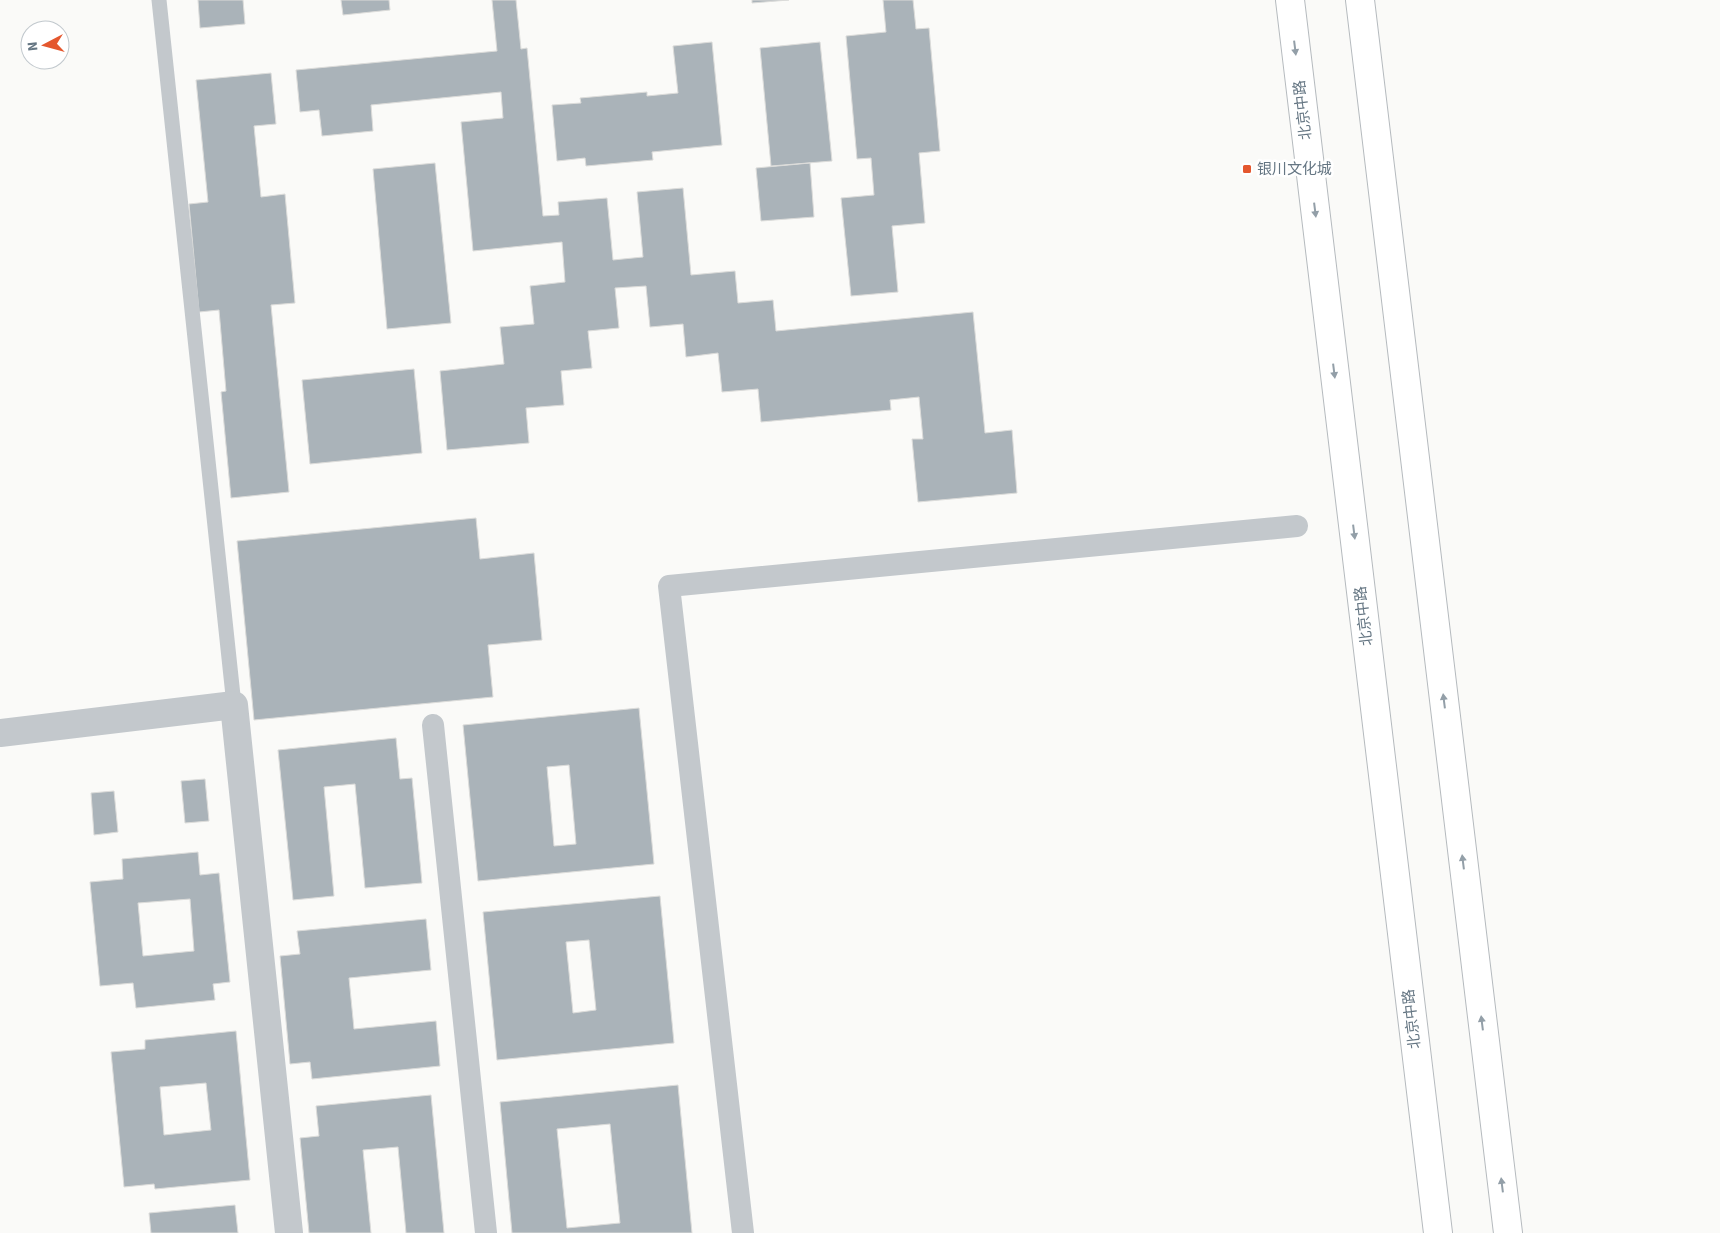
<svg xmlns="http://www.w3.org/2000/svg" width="1720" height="1233" font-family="'Source Sans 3','Noto Sans SC',sans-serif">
  <rect width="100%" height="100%" fill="#fafaf8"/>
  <path fill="#aab3b9" stroke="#dcdcda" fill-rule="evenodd" d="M198 0H243L245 24 200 28Z
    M341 0H389L390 10 343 15Z
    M492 0H516L521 49 527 48 543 216 559 215 558 202 607 198 613 260 643 257 637 192 683 188 691 275 735 271 738 303 773 300 776 331 973 312 985 433 1012 430 1017 493 918 502 912 439H923L919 397 890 400 891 410 761 422 758 389 722 392 718 353 686 357 683 324 650 327 646 286 615 288 619 328 588 331 592 368 561 371 564 405 526 408 529 443 447 450 440 371 504 364 500 327 534 324 530 286 565 282 562 242 473 251 461 122 503 118 501 92 371 105 373 131 322 136 319 110 300 112 296 70 497 51Z
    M752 0H789L752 3Z
    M883 0H913L916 29 929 28 940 151 919 153 925 223 892 226 898 292 851 296 841 198 874 195 871 158 857 159 846 36 886 32Z
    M712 42 722 145 652 152 653 160 586 166 585 158 557 161 552 105 581 103 580 98 647 92V96L678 93 673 46Z
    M820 42 832 161 771 166 760 48Z
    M271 73 276 124 254 126 261 197 285 194 295 303 271 305 289 492 231 498 221 392 226 391 219 310 199 312 189 204 208 202 196 80Z
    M435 163 451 323 387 329 373 169Z
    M810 163 814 217 761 221 756 168Z
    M414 369 422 453 310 464 302 380Z
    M476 518 480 559 534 553 542 640 488 645 493 697 254 720 237 541Z
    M639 708 654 864 478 881 463 725ZM569 765 576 844 554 846 547 767Z
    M396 738 400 779 412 778 422 883 365 888 355 784 324 787 334 896 293 900 278 750Z
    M205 779 209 821 185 823 181 781Z
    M114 791 118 832 94 835 91 793Z
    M198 852 200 875 219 873 230 982 213 984 215 1000 136 1008 133 983 100 986 90 882 123 879 122 859ZM190 899 194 951 143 956 138 903Z
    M660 896 674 1043 497 1060 483 912ZM589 940 596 1010 573 1013 566 942Z
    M426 919 431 970 349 978 354 1029 436 1021 440 1066 312 1079 310 1062 290 1064 280 956 300 954 297 931Z
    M236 1031 250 1180 155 1189 154 1184 124 1187 111 1052 145 1049V1040ZM206 1083 211 1130 164 1135 160 1087Z
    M678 1085 692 1233H512L500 1102ZM610 1124 620 1223 567 1228 557 1129Z
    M431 1095 444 1233H406L398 1147 363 1150 371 1233H309L300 1138 319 1136 316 1106Z
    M235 1205 238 1233H151L149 1213Z"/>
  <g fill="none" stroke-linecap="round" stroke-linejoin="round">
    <defs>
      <path id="primary" d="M1290 0 1438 1233
        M1360 0 1508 1233"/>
    </defs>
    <use href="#primary" stroke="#b5babe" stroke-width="30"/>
    <path stroke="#c3c8cc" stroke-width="15" d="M159 0 234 705"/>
    <path stroke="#c3c8cc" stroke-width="22" d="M433 725 486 1233
      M743 1233 669 586 1297 526"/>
    <path stroke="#c3c8cc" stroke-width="28" d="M0 733 234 705 289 1233"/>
    <use href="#primary" stroke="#fff" stroke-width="28"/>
  </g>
  <defs><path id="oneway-solid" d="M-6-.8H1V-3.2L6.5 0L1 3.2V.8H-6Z" transform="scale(1.25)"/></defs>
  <g fill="#939fa8">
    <use href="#oneway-solid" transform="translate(1295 48) rotate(83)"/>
    <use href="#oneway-solid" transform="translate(1315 210) rotate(83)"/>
    <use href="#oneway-solid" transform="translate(1334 371) rotate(83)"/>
    <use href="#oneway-solid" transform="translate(1354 532) rotate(83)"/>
    <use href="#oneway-solid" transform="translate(1444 701) rotate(-97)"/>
    <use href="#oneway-solid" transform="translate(1463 862) rotate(-97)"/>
    <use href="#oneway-solid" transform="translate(1482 1023) rotate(-97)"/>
    <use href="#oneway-solid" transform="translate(1502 1185) rotate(-97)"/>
  </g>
  <rect fill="#e4572e" stroke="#fff" stroke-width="2" x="1242" y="164" width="10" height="10" rx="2.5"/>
  <g text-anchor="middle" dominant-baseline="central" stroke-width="5" stroke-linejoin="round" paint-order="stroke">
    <g font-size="15" fill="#657683" stroke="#fff">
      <text transform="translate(1303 110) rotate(-97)">北京中路</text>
      <text transform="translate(1364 616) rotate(-97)">北京中路</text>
      <text transform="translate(1412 1019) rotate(-97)">北京中路</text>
    </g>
    <g font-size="15" fill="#657683" stroke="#fff" text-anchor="start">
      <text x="1257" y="169">银川文化城</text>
    </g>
  </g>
  <g transform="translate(45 45) rotate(264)"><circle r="24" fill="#ffffff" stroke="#c1c8cd"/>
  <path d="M0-4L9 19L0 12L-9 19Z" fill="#e4572e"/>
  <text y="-8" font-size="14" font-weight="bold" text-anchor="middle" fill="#657683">N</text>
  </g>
</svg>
